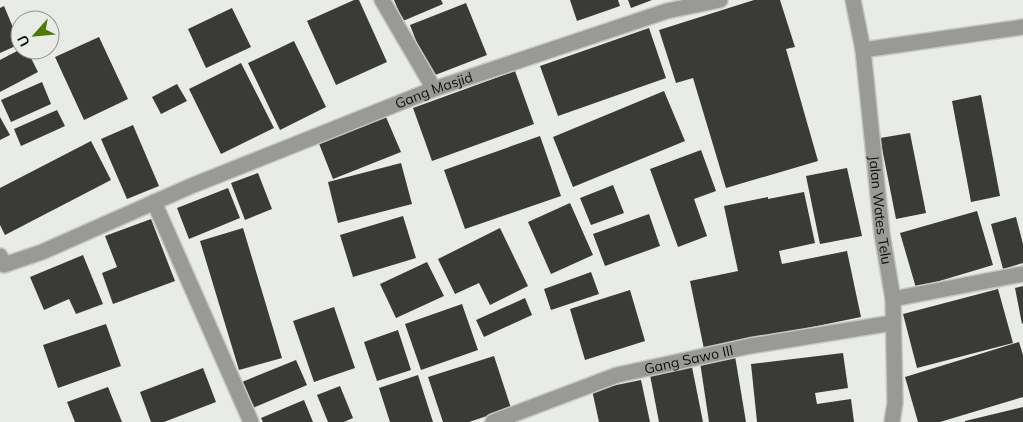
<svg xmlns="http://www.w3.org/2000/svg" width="1023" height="422" viewBox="0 0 1023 422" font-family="Mulish,sans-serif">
<rect width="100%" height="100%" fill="#e9ebe7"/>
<path fill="#3a3b38" d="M354,0H359L387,62L336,85L307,21Z
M394,0H441L443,4L403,21Z
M570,0H618L620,6L577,21Z
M628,0H652L631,8Z
M754,0H780L795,47L786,49L818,161L726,188L693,78L676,83L659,30Z
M466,3L487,55L430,77L410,25Z
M4,6L20,44L0,53V8Z
M232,8L251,47L206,68L188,29Z
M649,28L666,78L558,116L540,66Z
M99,37L128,99L84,120L55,57Z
M294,41L326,107L280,130L248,63Z
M19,50H27L38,72L0,92V60Z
M241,63L274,128L221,154L189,89Z
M515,71L534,124L432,161L413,108Z
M42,82L51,104L11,122L1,100Z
M177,84L187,101L161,114L152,97Z
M664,91L685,141L573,187L553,137Z
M981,95L1000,196L971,202L952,101Z
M57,110L65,126L21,146L14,129Z
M383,110L401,152L333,179L316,136Z
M0,117L10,135L0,140Z
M133,125L159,186L127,199L101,139Z
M910,133L926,213L896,219L880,138Z
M540,136L561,196L465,229L444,170Z
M91,141L111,180L5,235L0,225V188Z
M701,150L716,191L694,199L707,236L678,247L650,169Z
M401,163L412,204L338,223L328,182Z
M847,168L862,236L820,244L806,176Z
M258,173L272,209L245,220L231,183Z
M613,185L624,213L591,225L580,198Z
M228,188L240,218L189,239L177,208Z
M804,192L815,243L779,251L782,264L847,251L861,317L704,349L690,281L738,271L724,206L768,197V199Z
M570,203L593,255L551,274L528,222Z
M977,211L993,265L916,288L900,233Z
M649,214L660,246L605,266L593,234Z
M403,216L416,258L353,277L340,235Z
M1016,217L1023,244V263L1003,269L991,224Z
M151,219L175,281L113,304L102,273L117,267L105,236Z
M243,228L282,358L239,370L200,241Z
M500,228L528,286L490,305L479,283L455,294L438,259Z
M83,255L103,304L76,314L69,299L44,310L30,277Z
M427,262L444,296L396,318L380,284Z
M591,272L599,294L551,310L544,289Z
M1023,286V323L1022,324L1015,288Z
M998,289L1013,343L917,368L903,314Z
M630,290L645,341L585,360L570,309Z
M525,298L532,315L484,337L476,320Z
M462,304L478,350L421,370L405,324Z
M334,307L355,368L314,382L293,321Z
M106,324L121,366L58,388L43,345Z
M398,330L411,370L377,381L364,342Z
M1019,342L1023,355V397L940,422H918L905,377Z
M843,353L848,388L815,393L817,404L851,399L854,422H757L751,364Z
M494,356L511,408L469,422H443L428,377Z
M735,356L746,422H709L700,362Z
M296,360L307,385L253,408L242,382Z
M692,367L703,422H659L650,375Z
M203,368L216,402L164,422H151L140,392Z
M418,375L433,422H390L379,388Z
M641,380L650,422H599L592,390Z
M340,386L353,418L344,422H328L317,395Z
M108,387L122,422H75L67,402Z
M304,400L313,422H263L261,418Z
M1023,407V422H965V421Z"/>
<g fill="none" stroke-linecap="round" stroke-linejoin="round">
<g stroke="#c6c8c4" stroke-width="18">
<g id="minor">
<path d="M382,0L434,89"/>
<path id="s1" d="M853,0L863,50L882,234L893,299L895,403L892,422"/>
<path d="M863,50L1023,27"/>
<path d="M154,202L251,422"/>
<path id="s2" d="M0,256L4,265L42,252L191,186L434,89L667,11L720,0"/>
<path d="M893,299L1023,274"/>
<path id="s3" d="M493,422L617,375L750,346L892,323"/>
</g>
</g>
<use href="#minor" stroke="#999a98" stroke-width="15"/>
</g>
<g text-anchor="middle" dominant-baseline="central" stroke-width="5" stroke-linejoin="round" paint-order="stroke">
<g font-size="14" fill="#0d0e0d" stroke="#e9ebe7">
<text stroke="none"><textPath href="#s2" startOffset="474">Gang Masjid</textPath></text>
<text stroke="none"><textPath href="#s1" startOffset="212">Jalan Wates Telu</textPath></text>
<text stroke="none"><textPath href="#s3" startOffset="206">Gang Sawo III</textPath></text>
</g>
</g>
<g transform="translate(35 35) rotate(243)"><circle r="24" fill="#e9ebe7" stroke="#919390"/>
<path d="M0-4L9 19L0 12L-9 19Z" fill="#4f7b00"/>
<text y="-8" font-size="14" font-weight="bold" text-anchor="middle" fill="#0d0e0d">U</text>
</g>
</svg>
